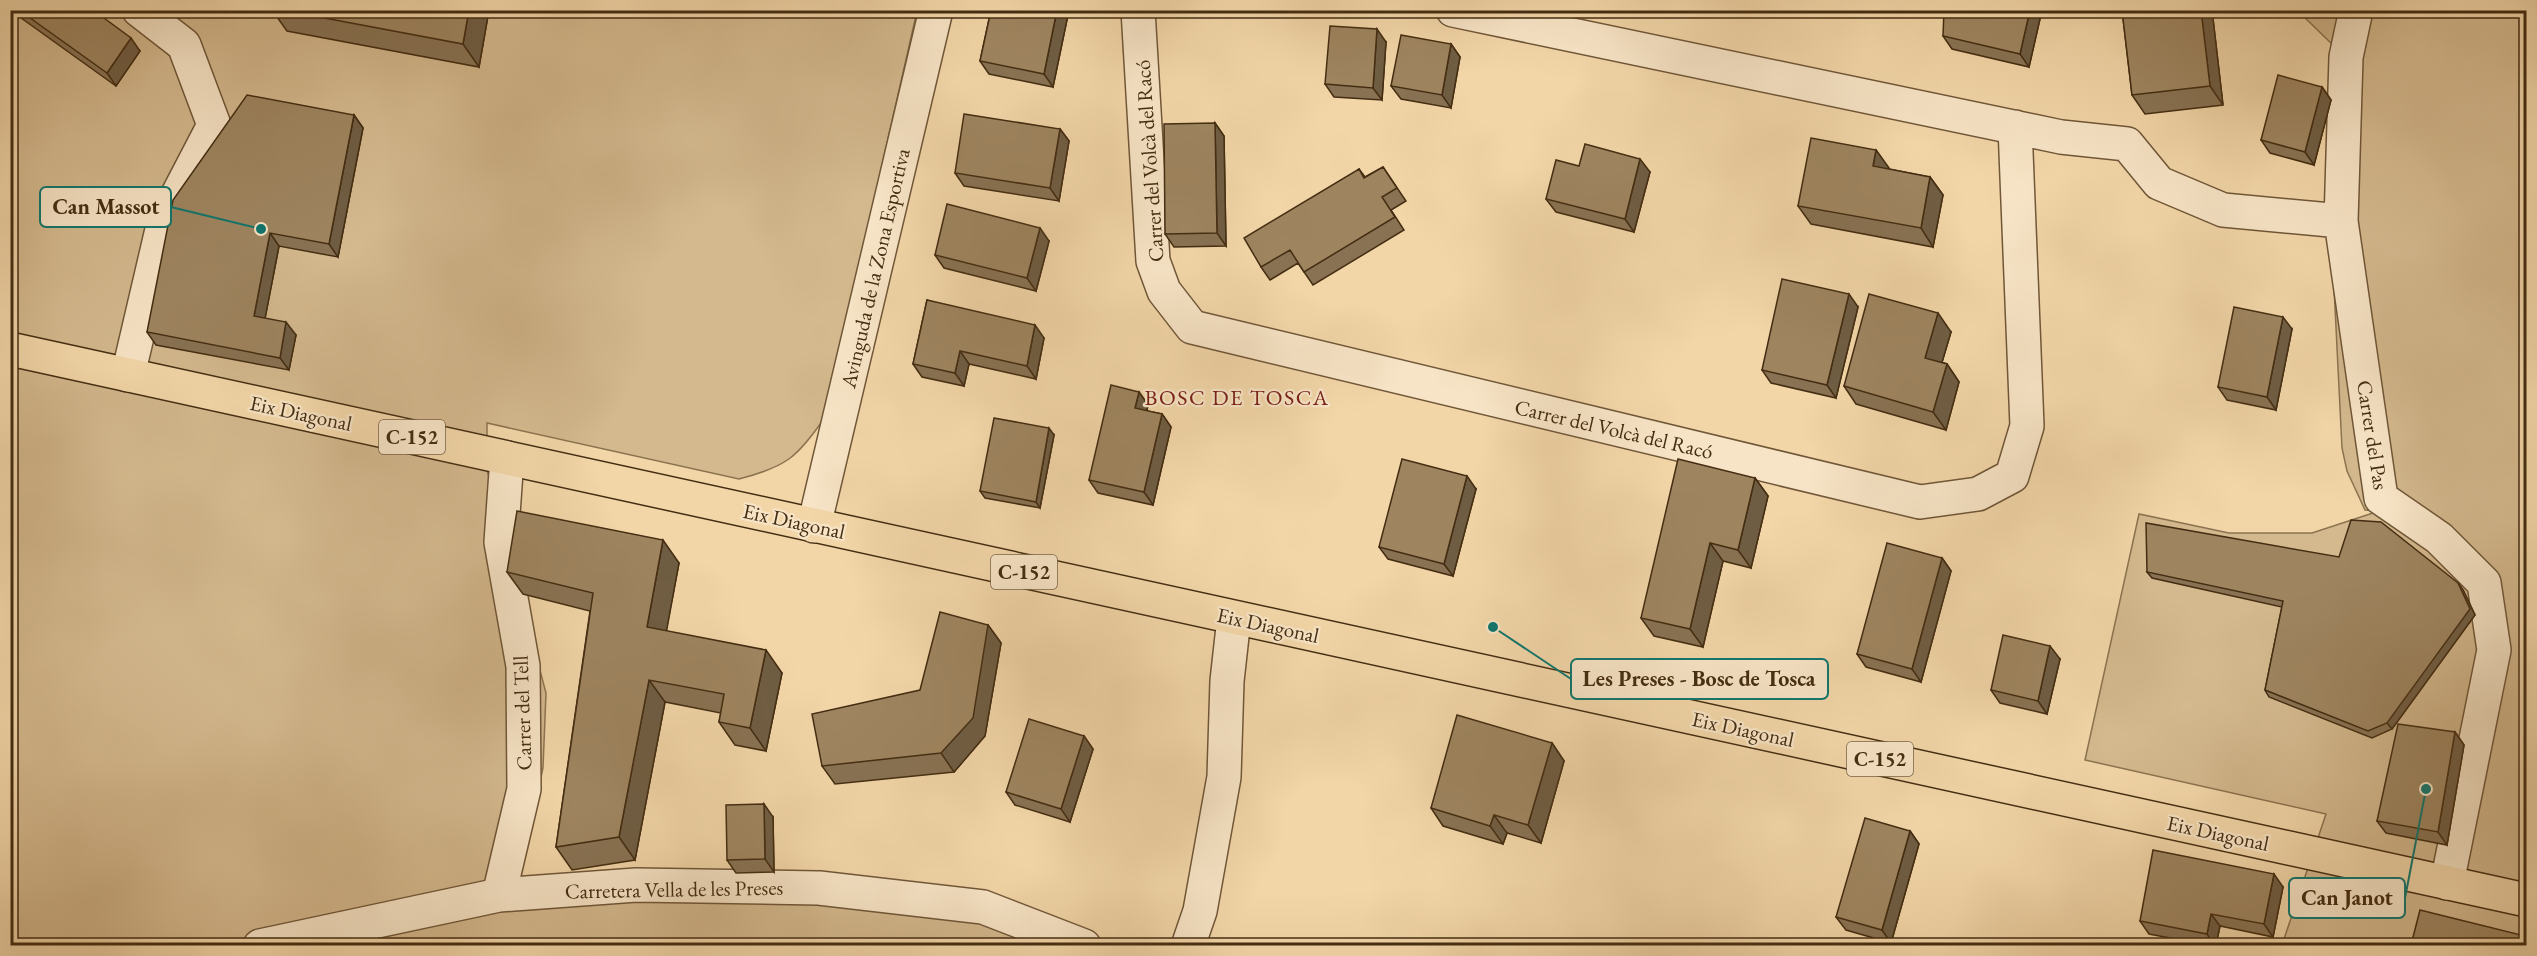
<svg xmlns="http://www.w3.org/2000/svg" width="2537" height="956" viewBox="0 0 2537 956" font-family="'EB Garamond',serif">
<rect width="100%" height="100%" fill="#f2d6a8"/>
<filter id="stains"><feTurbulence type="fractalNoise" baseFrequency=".00333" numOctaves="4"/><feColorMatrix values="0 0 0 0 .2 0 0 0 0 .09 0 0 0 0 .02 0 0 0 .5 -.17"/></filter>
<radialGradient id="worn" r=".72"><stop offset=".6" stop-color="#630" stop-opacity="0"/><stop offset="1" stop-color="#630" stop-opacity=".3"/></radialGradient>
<path fill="#d4b98e" stroke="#8c7350" stroke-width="1.5" d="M10,11H917L825,417C798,457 786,467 739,479L487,423V470L546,693L543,768L524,855L501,889L1023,909L1112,945H11Z
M2298,11H2526V945H2282L2326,814L2085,760L2139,514L2229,533H2312L2379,511L2365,510L2347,471L2342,448L2331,227L2335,47Z"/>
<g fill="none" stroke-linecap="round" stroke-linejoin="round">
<g stroke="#705738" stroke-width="36">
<path id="minor" d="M1138,10L1153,261L1164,291L1192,327L1920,502L1978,494L2012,476L2027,426L2015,127
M1453,10L2061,137L2127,144L2159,183L2223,210L2341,221
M2356,10L2346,57L2341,221L2381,498L2439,538L2484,583L2494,650L2447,883
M128,375L164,221L214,125L184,45L139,10
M814,526L936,10
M499,895L524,789L523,666L501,542L507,458
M260,946L499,895L636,885L819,888L983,907L1084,946
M1188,946L1200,911L1224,777L1227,681L1234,618"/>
</g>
<g stroke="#442d12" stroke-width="36">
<path id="major" d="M10,349L2526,900"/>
</g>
<use href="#minor" stroke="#f7e4c6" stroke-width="33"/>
<use href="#major" stroke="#f2d6a8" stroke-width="33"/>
</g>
<path fill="#887253" stroke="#442d12" stroke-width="1.5" d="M10,10H93L140,51L116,86Z
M272,10H489L479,67L287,31Z
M991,10H1069L1053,87L989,74L980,61Z
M2042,10L2029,67L1952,49L1943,36Z
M2122,10H2212L2223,105L2145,114L2132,95Z
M1386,42L1382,100L1334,97L1325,84Z
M1451,44L1460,57L1451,108L1401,99L1391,86Z
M2322,87L2331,100L2314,165L2270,153L2261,140Z
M354,115L363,128L338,257L279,246L265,318L296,335L289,370L156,345L147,332Z
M1215,123L1224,136L1226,246L1174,247L1165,234Z
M1060,129L1069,141L1059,201L964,186L955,173Z
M1876,150L1889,169L1930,177L1943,195L1933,247L1811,224L1798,206Z
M1579,166L1650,172L1634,232L1556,212L1546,199Z
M1383,167L1406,201L1391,210L1404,230L1313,285L1298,263L1270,280L1261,267L1359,169L1365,177Z
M1049,241L1036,291L944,268L935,255Z
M927,300L1044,338L1036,379L969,364L964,386L922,377L913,364Z
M1858,307L1836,398L1771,383L1762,370Z
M2292,329L2276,410L2227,400L2218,387Z
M1951,332L1942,362L1947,364L1959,382L1946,430L1856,404L1844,386Z
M1139,392L1148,405L1147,411L1162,414L1171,427L1153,505L1098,493L1089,480Z
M1054,435L1040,508L985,498L980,491Z
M1755,478L1768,496L1751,568L1723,561L1703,647L1654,636L1641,618Z
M1476,489L1453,576L1388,559L1379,547Z
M1942,558L1951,571L1921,682L1866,667L1857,654Z
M679,563L666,631L782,673L766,751L735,745L719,722L721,713L665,702L635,860L572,870L556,847L590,611L523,594L507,572Z
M2147,572L2458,583L2463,590L2475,615L2392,729L2372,738L2269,697L2265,690L2282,607L2152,578Z
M988,625L1001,643L985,736L954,772L835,784L822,766L920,690Z
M2060,659L2047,714L2000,703L1991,690Z
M2455,732L2464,745L2447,845L2386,833L2377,821Z
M1084,736L1093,749L1070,822L1015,805L1006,792Z
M1552,743L1564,761L1541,843L1507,833L1503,844L1443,826L1431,808Z
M773,817L774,872L736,873L727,860Z
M1910,831L1919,844L1891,943L1846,930L1836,917Z
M2283,887L2273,937L2220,926L2216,945H2207L2149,934L2140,921Z"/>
<path fill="#6f5d43" stroke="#442d12" stroke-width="1.5" d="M469,10H489L479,67L463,44Z
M1057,10H1069L1053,87L1044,74Z
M2030,10H2042L2029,67L2020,54Z
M2201,10H2212L2223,105L2210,86Z
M1377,29L1386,42L1382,100L1373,88Z
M131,38L140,51L116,86L107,73Z
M1451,44L1460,57L1451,108L1442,95Z
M2322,87L2331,100L2314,165L2305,152Z
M354,115L363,128L338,257L329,244Z
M1215,123L1224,136L1226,246L1217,233Z
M1060,129L1069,141L1059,201L1050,188Z
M1876,150L1889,168L1886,185L1873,166Z
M1640,159L1650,172L1634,232L1625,219Z
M1930,177L1943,195L1933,247L1921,228Z
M1040,228L1049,241L1036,291L1027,278Z
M270,233L279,246L263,329L254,316Z
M1849,294L1858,307L1836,398L1827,385Z
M1938,313L1951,332L1938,376L1925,358Z
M2283,317L2292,329L2276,410L2267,397Z
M286,322L296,335L289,370L280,358Z
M1035,325L1044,338L1036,379L1027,366Z
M960,351L969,364L964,386L955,373Z
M1947,364L1959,382L1946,430L1933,412Z
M1139,392L1148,405L1144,421L1135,408Z
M1162,414L1171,427L1153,505L1144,492Z
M1049,428L1054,435L1040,508L1036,502Z
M1467,476L1476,489L1453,576L1444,564Z
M1755,478L1768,496L1751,568L1738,550Z
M663,540L679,563L663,650L647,627Z
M1710,543L1723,561L1703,647L1690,629Z
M1942,558L1951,571L1921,682L1912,669Z
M2458,583L2463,590L2475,615L2392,729L2387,723Z
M988,625L1001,643L985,736L954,772L941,753Z
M2050,646L2060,659L2047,714L2038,701Z
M766,650L782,673L766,751L750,728Z
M649,680L665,702L635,860L619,837Z
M2455,732L2464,745L2447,845L2438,832Z
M1084,736L1093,749L1070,822L1061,809Z
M1552,743L1564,761L1541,843L1528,825Z
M764,804L773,817L774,872L765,859Z
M1494,815L1507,833L1503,844L1490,826Z
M1910,831L1919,844L1891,943L1882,930Z
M2274,874L2283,887L2273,937L2264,924Z
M2211,914L2220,926L2216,945H2214L2207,934Z
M2525,936L2526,938V945H2523Z"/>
<path fill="#9e8560" stroke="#442d12" stroke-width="1.5" d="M19,10H93L131,38L107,73Z
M282,10H469L463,44Z
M991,10H1057L1044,74L980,61Z
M1944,10H2030L2020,54L1943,36Z
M2122,10H2201L2210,86L2132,95Z
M1330,26L1377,29L1373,88L1325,84Z
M1401,35L1451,44L1442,95L1391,86Z
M2278,75L2322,87L2305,152L2261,140Z
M247,95L354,115L329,244L270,233L254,316L286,322L280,358L147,332L173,200Z
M964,114L1060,129L1050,188L955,173Z
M1215,123L1217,233L1165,234L1164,124Z
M1811,138L1876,150L1873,166L1930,177L1921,228L1798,206Z
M1585,144L1640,159L1625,219L1546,199L1556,160L1579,166Z
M1383,167L1397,188L1382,197L1395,217L1304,272L1290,250L1261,267L1244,238L1359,169L1364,178Z
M947,204L1040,228L1027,278L935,255Z
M1782,279L1849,294L1827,385L1762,370Z
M1869,294L1938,313L1925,358L1947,364L1933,412L1844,386Z
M927,300L1035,325L1027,366L960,351L955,373L913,364Z
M2234,307L2283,317L2267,397L2218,387Z
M1111,385L1139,392L1135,408L1162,414L1144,492L1089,480Z
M994,418L1049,428L1036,502L980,491Z
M1402,459L1467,476L1444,564L1379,547Z
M1678,459L1755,478L1738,550L1710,543L1690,629L1641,618Z
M517,511L663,540L647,627L766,650L750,728L719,722L724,694L649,680L619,837L556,847L593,593L507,572Z
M2351,520L2381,522L2458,583L2470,609L2387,723L2368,731L2265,690L2283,601L2147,572L2146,523L2339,557Z
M1887,543L1942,558L1912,669L1857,654Z
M940,612L988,625L973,718L941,753L822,766L812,714L920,690Z
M2003,635L2050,646L2038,701L1991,690Z
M1457,715L1552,743L1528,825L1494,815L1490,826L1431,808Z
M1029,719L1084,736L1061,809L1006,792Z
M2398,724L2455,732L2438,832L2377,821Z
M764,804L765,859L727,860L726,805Z
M1865,818L1910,831L1882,930L1836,917Z
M2153,850L2274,874L2264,924L2211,914L2207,934L2140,921Z
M2420,910L2525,936L2523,945H2411Z"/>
<g text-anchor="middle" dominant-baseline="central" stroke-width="4.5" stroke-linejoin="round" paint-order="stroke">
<g fill="#f7e4c6" stroke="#7a6448" stroke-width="1.5">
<rect x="379" y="420" width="66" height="34" rx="4.5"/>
<rect x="991" y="555" width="66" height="34" rx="4.5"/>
<rect x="1847" y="742" width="66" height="34" rx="4.5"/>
</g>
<g font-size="20" font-weight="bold" fill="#442d12">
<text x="412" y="437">C-152</text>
<text x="1024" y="572">C-152</text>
<text x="1880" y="759">C-152</text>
</g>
<g font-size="21" fill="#442d12" stroke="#f7e4c6">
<text transform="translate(1149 161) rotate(-94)">Carrer del Volcà del Racó</text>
<text transform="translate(875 268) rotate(-77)">Avinguda de la Zona Esportiva</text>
<text transform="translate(301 413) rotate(12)">Eix Diagonal</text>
<text transform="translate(1614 429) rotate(13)">Carrer del Volcà del Racó</text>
<text transform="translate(2373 435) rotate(81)">Carrer del Pas</text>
<text transform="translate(794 521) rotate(12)">Eix Diagonal</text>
<text transform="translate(1268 625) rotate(12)">Eix Diagonal</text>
<text transform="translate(522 713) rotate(-92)">Carrer del Tell</text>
<text transform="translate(1743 729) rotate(12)">Eix Diagonal</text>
<text transform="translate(2218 833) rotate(12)">Eix Diagonal</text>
<text transform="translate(674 889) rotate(-1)">Carretera Vella de les Preses</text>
</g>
<g font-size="22" letter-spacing="1.5" fill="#7a1f14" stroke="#f7e4c6">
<text x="1237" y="397">BOSC DE TOSCA</text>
</g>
</g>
<path fill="none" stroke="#0f766e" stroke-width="2" d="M261 229L171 207M1493 627L1571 679M2426 789L2405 898"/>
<g fill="#0f766e" stroke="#f7e4c6" stroke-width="2">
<circle cx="261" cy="229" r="6"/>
<circle cx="1493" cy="627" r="6"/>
<circle cx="2426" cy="789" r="6"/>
</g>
<g fill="#f7e4c6" stroke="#0f766e" stroke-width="2">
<rect x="40" y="187" width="131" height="40" rx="6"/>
<rect x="1571" y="659" width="257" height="40" rx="6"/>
<rect x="2289" y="878" width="116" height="40" rx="6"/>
</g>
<g font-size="22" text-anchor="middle" font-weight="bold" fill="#442d12">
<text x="106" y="214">Can Massot</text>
<text x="1699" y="686">Les Preses - Bosc de Tosca</text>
<text x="2347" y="905">Can Janot</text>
</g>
<rect width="2537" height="956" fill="none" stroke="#f2d6a8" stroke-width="36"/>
<rect x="12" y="12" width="2513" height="932" fill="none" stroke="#442d12" stroke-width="3"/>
<rect x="18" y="18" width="2501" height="920" fill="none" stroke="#442d12" stroke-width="1.5"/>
<rect width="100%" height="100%" filter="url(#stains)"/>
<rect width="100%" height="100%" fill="url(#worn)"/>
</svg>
